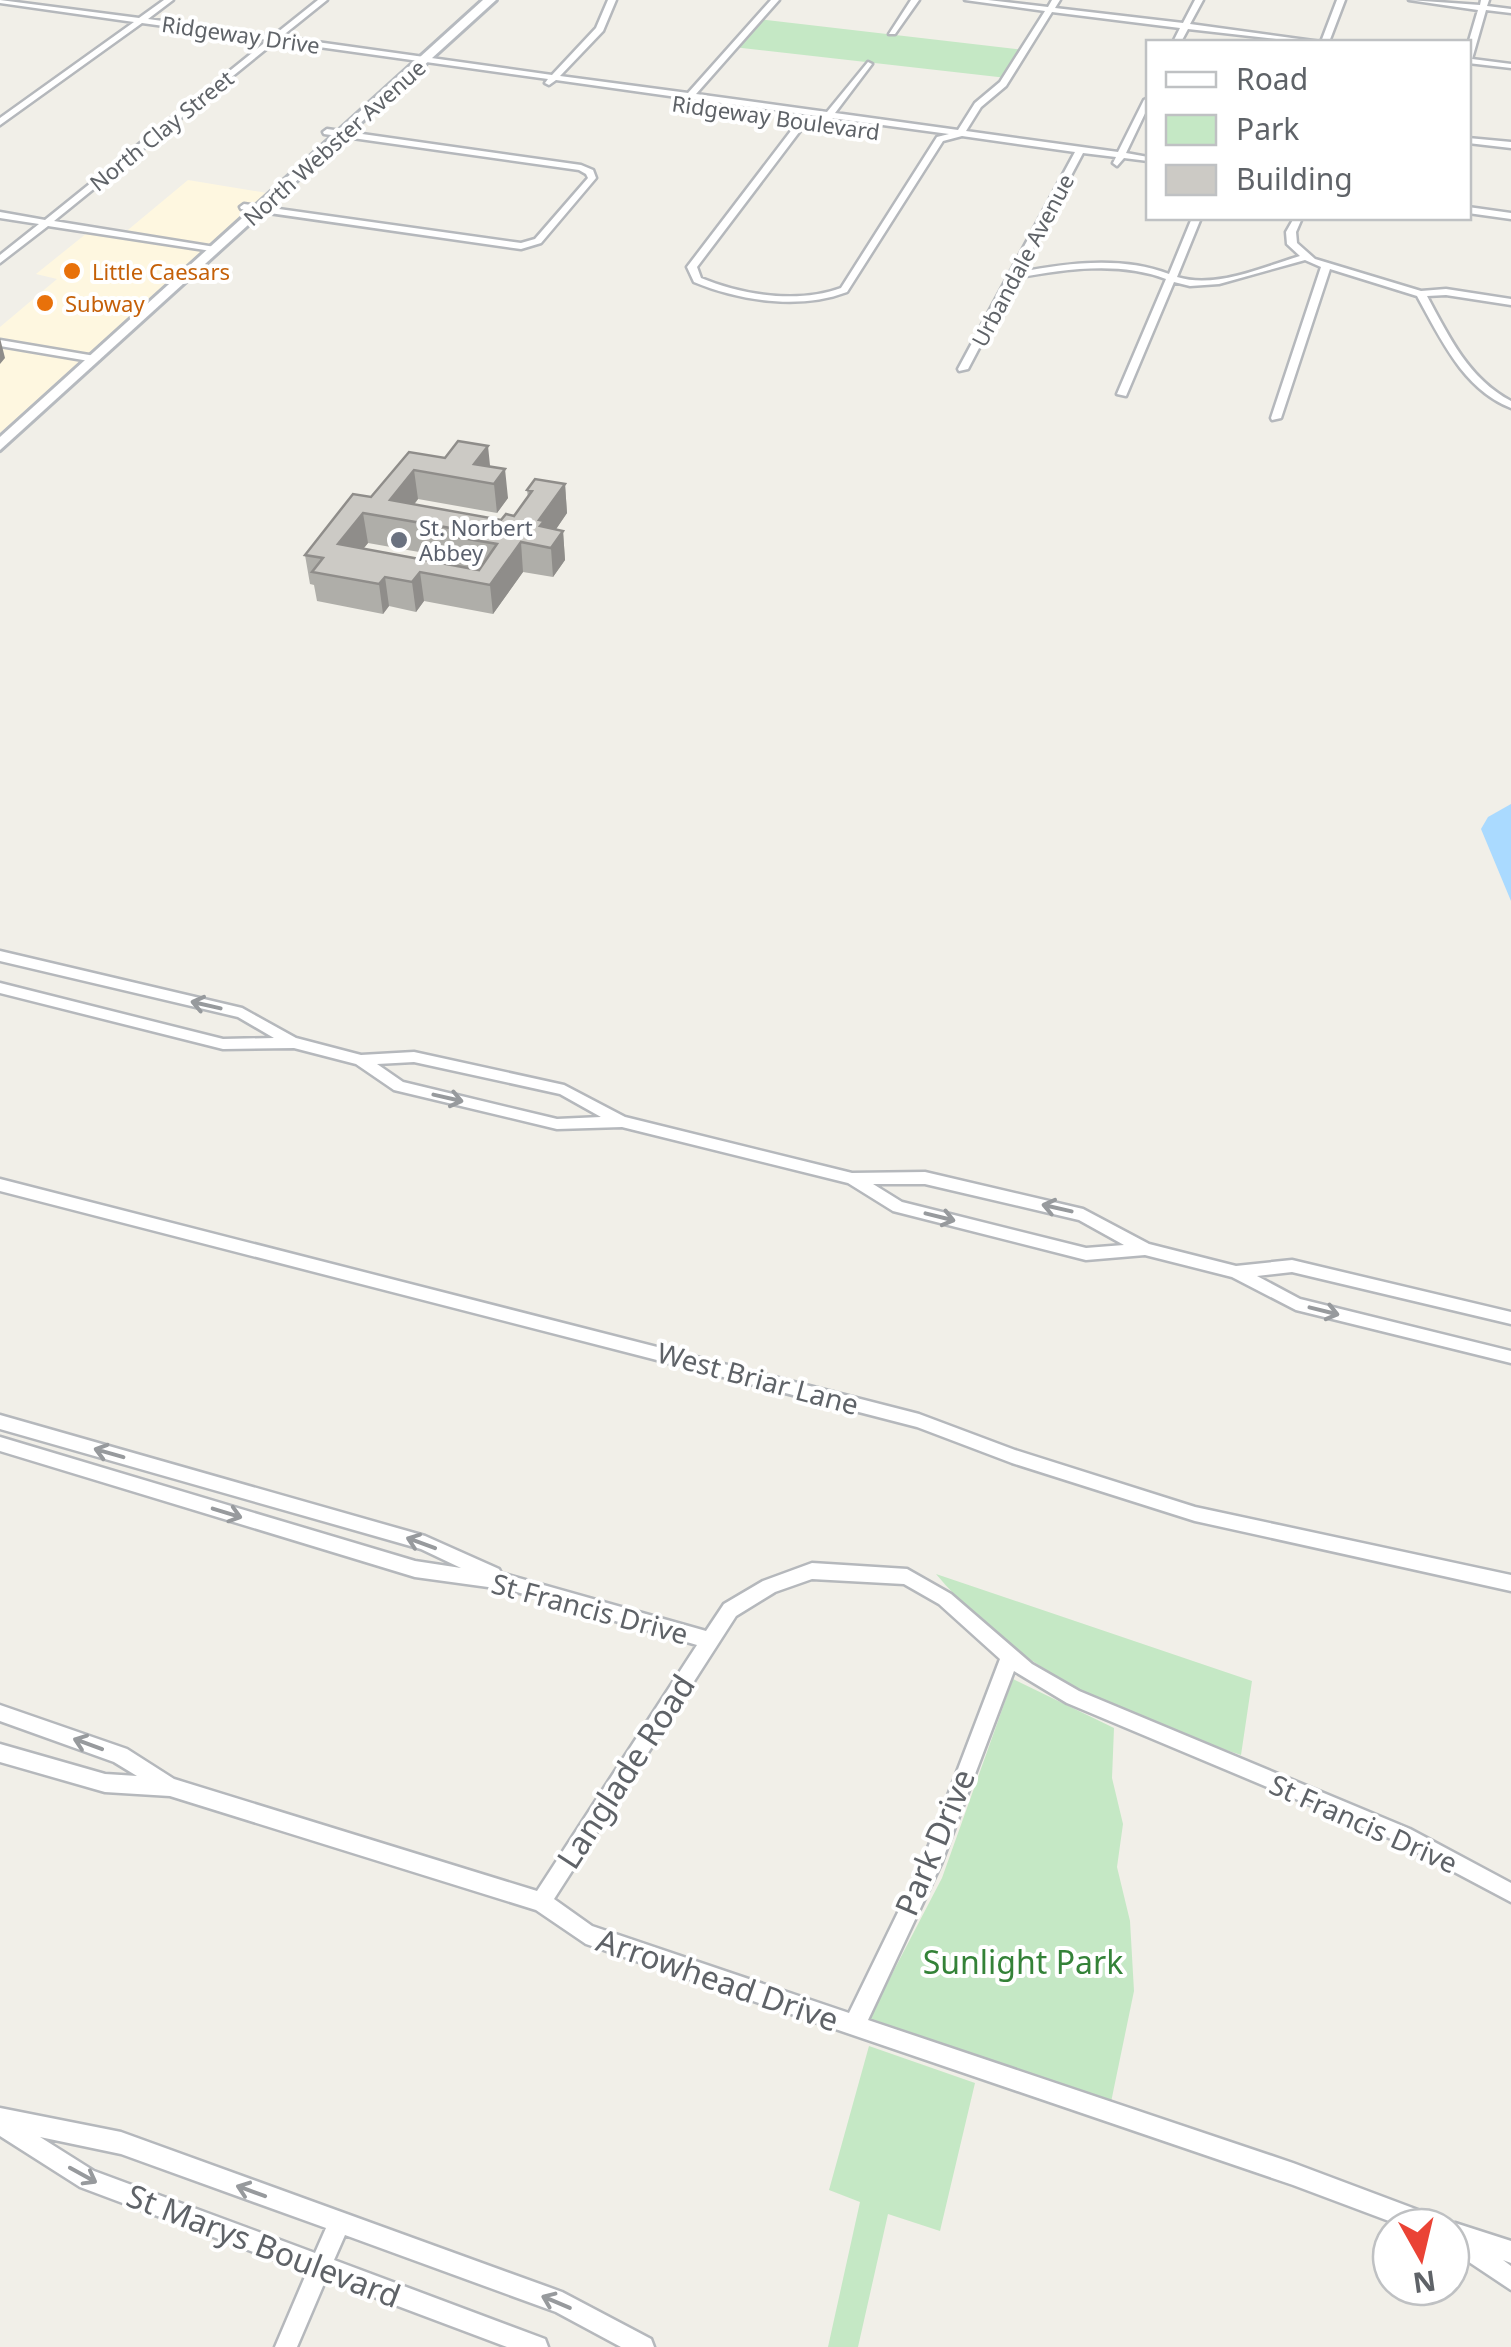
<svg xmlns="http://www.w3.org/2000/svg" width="1511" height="2347" viewBox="0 0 1511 2347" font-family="'Noto Sans',sans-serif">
<rect width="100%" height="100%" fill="#f1efe8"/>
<path fill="#fef7e0" d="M188,180L267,193L0,433V327L57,279L36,274L92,229L123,234Z"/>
<path fill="#c5e8c5" d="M758,19L1025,50L1007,78L733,47Z
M936,1574L1252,1681L1241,1755C1120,1716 1020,1673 936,1574Z
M1013,1679L1114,1728L1112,1778L1123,1824L1117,1867L1130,1921L1134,1991L1110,2107L867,2022L942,1878Z
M869,2046L975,2083L940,2231L888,2214L858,2347H828L860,2202L829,2190Z"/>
<path fill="#aadaff" d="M1511,804V901L1481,829L1488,817Z"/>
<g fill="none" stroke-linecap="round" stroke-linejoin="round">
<g stroke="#b5b8bc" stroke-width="5">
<path id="street" d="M0,0L139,18L164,0H173L148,19L273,36L318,0H327L281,37L552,75L596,28L608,0H616L603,31L560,76L688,93L771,0H779L696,94L827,112L868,62L872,64L835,113L958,130L975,103L1000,82L1045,11L965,0H988L1048,7L1052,0H1060L1055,8L1183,23L1195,0H1203L1190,24L1321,42H1302L1188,29L1181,42H1173L1180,28L1052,12L1006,86L981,107L966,131L1118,152L1144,100L1148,98V107L1126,153L1148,157V161L1124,158L1117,166L1113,163L1116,157L1083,153L1020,272C1067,263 1122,256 1169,274L1192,218H1201L1177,277C1216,289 1263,267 1300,256L1287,244L1286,232L1294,218H1302L1296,232L1297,243L1315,259L1421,291L1446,289L1511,299V305L1446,295L1427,296C1449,337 1469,379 1511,401V408C1463,389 1441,339 1417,296L1330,269L1281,418L1272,420L1271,418L1321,267L1305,260L1219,284L1190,286L1174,282L1126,396L1117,394L1166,279C1120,261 1064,269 1016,278L968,369L959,371L958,369L1075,152L962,136L943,141L847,292C800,310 740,301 694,282L687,267L800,119L817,116L692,99L685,104L681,102L684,98L556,80L549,85L545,83L548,79L276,41L54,221L215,247L218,248V252L48,226L0,263V255L39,224L0,218V212L45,220L268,40L142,23L0,125V118L134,22L0,3ZM831,118L949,134L937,137L841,288C798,304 742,295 701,278L697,267L806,123Z
M911,0H919L895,34H889Z
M1337,0H1345L1329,42H1321Z
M1409,0L1480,5L1481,0H1489L1487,6L1511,9V13L1486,10L1472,59L1511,64V68L1468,63V44L1478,10Z
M327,129L581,165L593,170L596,178L541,243L521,249L241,209L240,207L244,204L521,243L535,239L588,178L586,174L579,170L324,134L323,132Z
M1468,138L1511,142V148L1468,143Z
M1468,207L1511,213V219L1468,213Z
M0,340L95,356L100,359L95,362L0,346Z
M0,951L242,1008L296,1038L361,1055L414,1052L564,1085L625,1117L852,1173L925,1172L1083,1209L1149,1244L1236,1266L1292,1260L1511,1312V1324L1292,1272L1257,1276L1300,1299L1511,1351V1363L1296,1310L1232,1277L1145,1255L1086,1260L893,1211L848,1183L622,1127L557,1129L394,1090L356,1064L294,1048L223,1049L0,993V983L223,1039L274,1038L238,1017L0,961ZM414,1062L560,1094L601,1117L557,1119L403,1082L377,1064ZM873,1184H925L1079,1220L1124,1245L1086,1248L902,1202Z
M0,1179L919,1414L1015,1450L1195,1507L1511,1575V1591L1195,1521L1012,1463L917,1427L0,1191Z
M0,1415L425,1536L499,1569L501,1573L706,1631L724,1604L763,1581L812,1563L907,1569L951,1594L1032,1664L1079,1691L1410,1829L1511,1883V1902L1396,1841L1067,1703L1014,1671L941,1864L868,2020L1293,2163L1442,2219L1445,2227H1405L1293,2185L586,1944L536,1910L170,1796L105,1792L0,1762V1744L105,1774L137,1776L114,1762L0,1721V1705L127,1749L174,1779L537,1891L697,1645L510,1590L415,1577L0,1451V1437L415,1561L461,1568L421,1549L0,1429ZM812,1579L904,1584L939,1604L1000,1659L923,1861L849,2013L592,1926L554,1899L736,1616L775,1592Z
M0,2108L121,2132L562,2292L651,2339L654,2347H621L556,2312L345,2235L334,2260L537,2336L545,2339L548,2347H507L326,2279L297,2347H275L307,2272L80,2187L0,2136ZM40,2137L121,2154L326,2228L315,2253L94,2171Z
M1455,2223L1511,2241V2263L1503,2260L1511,2266V2290L1451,2250V2227H1447Z"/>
</g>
<g stroke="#b6babf" stroke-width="6">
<path id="secondary" d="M483,0H496L0,450V437Z"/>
</g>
<use href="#street" fill="#fff" fill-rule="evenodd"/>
<use href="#secondary" fill="#fff" fill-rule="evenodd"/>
</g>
<path fill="#afaea9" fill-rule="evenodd" d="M409,452L490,467L508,498L497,513L418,499L414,505L501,520L514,516L528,498L527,490L565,484L567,513L556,529L563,531L565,560L553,577L523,572L493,614L424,601L416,612L389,606L383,614L317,601L314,585L310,584L305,555L371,497ZM368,543L453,558L454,565L363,549Z"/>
<path fill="#8f8d8a" d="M0,338L5,358L0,364Z
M488,446L491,475L474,464Z
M505,469L508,498L497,513L494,484Z
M414,470L418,499L401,520L390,500Z
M565,484L567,513L546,544V547L539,520Z
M363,513L368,543L343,574L338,544Z
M563,531L565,560L553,577L551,548Z
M521,542L523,572L493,614L490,585Z
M420,572L424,601L416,612L412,582Z
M385,577L389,606L383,614L379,584Z"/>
<path fill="#cccac5" stroke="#8f8d8a" stroke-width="2.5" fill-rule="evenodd" d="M458,441L488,446L474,464L505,469L494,484L414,470L390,500L501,520L506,514L514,516L532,491L527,490L535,479L565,484L539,520L544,521L540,526L563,531L551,548L521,542L490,585L420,572L412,582L385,577L379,584L312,572L323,558L305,555L353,494L371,497L409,452L445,458ZM363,513L456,529L451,536L497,544L479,570L338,544Z"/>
<defs><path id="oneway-shaft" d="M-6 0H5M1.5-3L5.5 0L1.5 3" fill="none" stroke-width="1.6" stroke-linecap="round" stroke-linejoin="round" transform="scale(2.5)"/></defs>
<g stroke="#979a9d">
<use href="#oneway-shaft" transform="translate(206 1005) rotate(-167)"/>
<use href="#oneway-shaft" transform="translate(448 1098) rotate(13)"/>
<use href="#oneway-shaft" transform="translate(1057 1208) rotate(-167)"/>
<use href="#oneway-shaft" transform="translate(940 1217) rotate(14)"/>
<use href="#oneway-shaft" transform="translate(1324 1311) rotate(14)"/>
<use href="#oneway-shaft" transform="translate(109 1453) rotate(-164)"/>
<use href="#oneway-shaft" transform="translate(227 1513) rotate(17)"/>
<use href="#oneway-shaft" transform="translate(421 1543) rotate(-160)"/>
<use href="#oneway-shaft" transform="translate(88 1744) rotate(-160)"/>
<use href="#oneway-shaft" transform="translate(83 2175) rotate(29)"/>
<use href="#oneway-shaft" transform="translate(251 2191) rotate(-160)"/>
<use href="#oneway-shaft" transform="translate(556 2302) rotate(-157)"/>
</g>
<g fill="#e8710a" stroke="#fff" stroke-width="4">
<circle cx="72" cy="271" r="10"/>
<circle cx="45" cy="303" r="10"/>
</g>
<circle fill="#6b7280" stroke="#fff" stroke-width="4" cx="399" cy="540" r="10"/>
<g text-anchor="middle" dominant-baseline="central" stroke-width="8" stroke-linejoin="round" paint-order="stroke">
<g font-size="22" fill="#5f6368" stroke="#fff">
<text transform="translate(241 34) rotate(8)">Ridgeway Drive</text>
<text transform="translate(776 117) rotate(8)">Ridgeway Boulevard</text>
<text transform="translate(161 130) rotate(-39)">North Clay Street</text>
<text transform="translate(334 142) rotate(-42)">North Webster Avenue</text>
<text transform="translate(1022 260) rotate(-62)">Urbandale Avenue</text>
</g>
<g font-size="22" fill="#c56008" stroke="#fff" text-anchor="start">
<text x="92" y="271">Little Caesars</text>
<text x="65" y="303">Subway</text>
</g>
<g font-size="22" fill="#5b616d" stroke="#fff" text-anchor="start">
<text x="419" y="527">St. Norbert<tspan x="419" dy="25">Abbey</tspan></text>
</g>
<g font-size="28" fill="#5f6368" stroke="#fff">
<text transform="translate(758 1378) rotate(15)">West Briar Lane</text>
<text transform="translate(590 1608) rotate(15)">St Francis Drive</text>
<text transform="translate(1364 1823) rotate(24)">St Francis Drive</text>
</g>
<g font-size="32" fill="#5f6368" stroke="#fff">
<text transform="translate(625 1771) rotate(-57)">Langlade Road</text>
<text transform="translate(934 1842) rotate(-67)">Park Drive</text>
<text transform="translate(718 1979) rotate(19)">Arrowhead Drive</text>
<text transform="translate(264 2245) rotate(21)">St Marys Boulevard</text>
</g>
<g font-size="32" fill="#348238" stroke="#fff">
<text x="1023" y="1961">Sunlight Park</text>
</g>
</g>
<rect x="1146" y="40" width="325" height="180" fill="#ffffff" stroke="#bfc1c3" stroke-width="2.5"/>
<rect x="1166" y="72" width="50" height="15" fill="#ffffff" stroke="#bfc1c3" stroke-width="2.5"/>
<text x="1236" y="90" font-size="30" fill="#5f6368">Road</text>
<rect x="1166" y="115" width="50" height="30" fill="#c5e8c5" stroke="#bfc1c3" stroke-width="2.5"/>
<text x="1236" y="140" font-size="30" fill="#5f6368">Park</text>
<rect x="1166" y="165" width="50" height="30" fill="#cccac5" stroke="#bfc1c3" stroke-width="2.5"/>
<text x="1236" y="190" font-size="30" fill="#5f6368">Building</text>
<g transform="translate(1421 2257) rotate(172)"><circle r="48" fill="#ffffff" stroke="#bfc1c3" stroke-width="2.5"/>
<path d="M0-8L18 38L0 25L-18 38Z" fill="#ea4335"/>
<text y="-15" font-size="28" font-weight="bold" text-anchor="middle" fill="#5f6368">N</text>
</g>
</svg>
